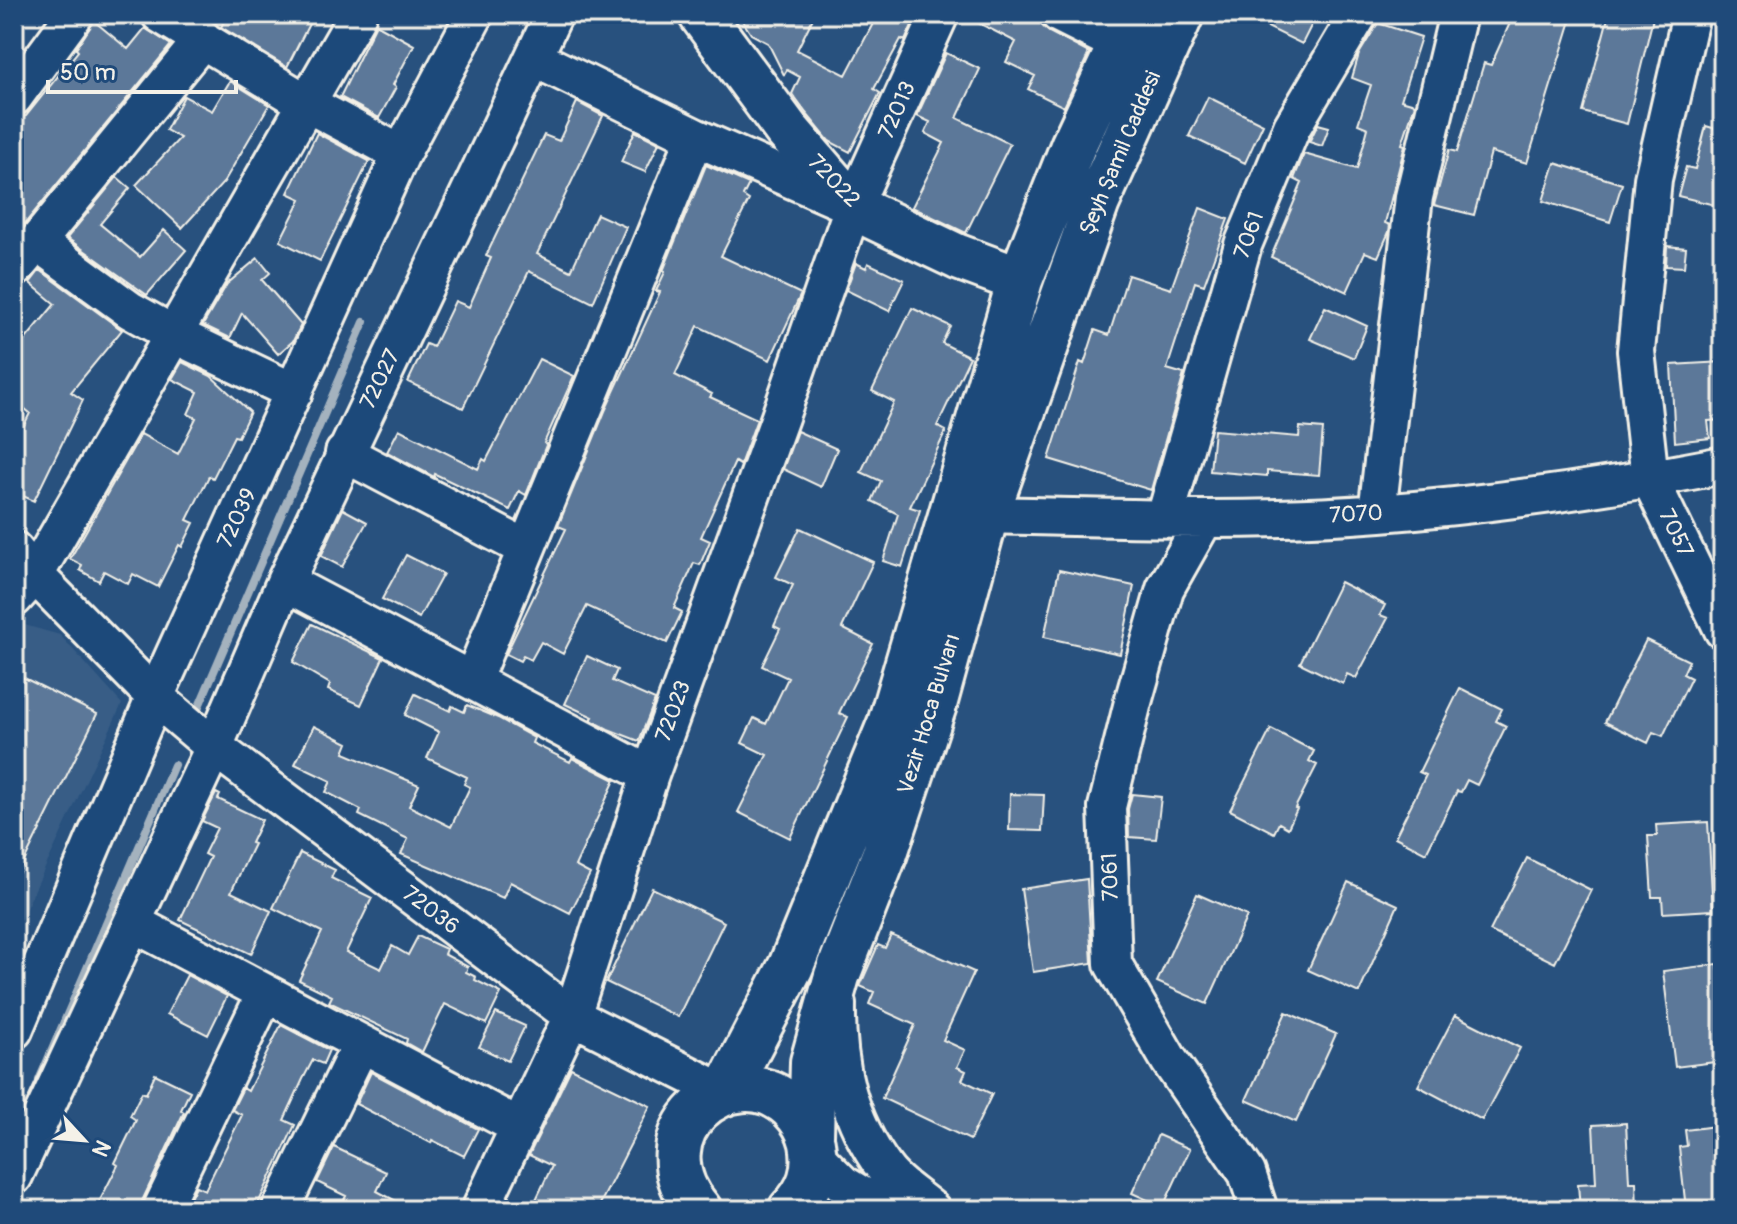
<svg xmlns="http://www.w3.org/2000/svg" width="1737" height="1224" viewBox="0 0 1737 1224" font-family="Pangolin,sans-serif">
<rect width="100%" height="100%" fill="#28517e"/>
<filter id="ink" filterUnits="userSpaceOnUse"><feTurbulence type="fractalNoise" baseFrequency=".0125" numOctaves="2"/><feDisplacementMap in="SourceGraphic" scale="16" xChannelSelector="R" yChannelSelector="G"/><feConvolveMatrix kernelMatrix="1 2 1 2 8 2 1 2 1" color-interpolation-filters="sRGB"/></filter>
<g filter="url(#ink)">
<path fill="#375d86" d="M21,624L60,635L122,704L14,934V631Z"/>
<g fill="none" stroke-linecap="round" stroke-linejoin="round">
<path stroke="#a4b2be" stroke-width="8" d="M194,718L364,322
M39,1080L174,765"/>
</g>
<path fill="#5b7899" stroke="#f4f1e8" stroke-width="2" d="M228,14H295L310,22L287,67L221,27Z
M738,14H815L797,50L846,75L878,14H917L905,41L901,39L874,89L880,93L850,152L829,141L806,113L792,94L800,77L787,70L784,75L768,43L751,34Z
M961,14H1038L1041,25L1049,32L1089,53L1064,107L1028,89L1035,76L1006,62L1016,42Z
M1241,14H1317L1302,44Z
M1514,14H1573L1527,163L1491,152L1474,215L1434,205L1449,150L1457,152L1484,63L1491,65Z
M1609,14H1654L1627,124L1583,112Z
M94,21L128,49L145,28L171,45L14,237V118L26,116L78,51L76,49Z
M1378,23L1421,37L1401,100L1415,104L1402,144L1405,145L1385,223L1390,225L1389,232L1378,257L1365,252L1347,292L1271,257L1302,183L1294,179L1304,154L1357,169L1368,128L1358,124L1371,85L1352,78L1359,54Z
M376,24L414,45L393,85L396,87L379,118L340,97Z
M946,53L980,69L957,118L1010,144L966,233L912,207L944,143L925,133L930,122L917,116Z
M230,81L269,105L224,182L182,228L136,185L180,138L166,130L184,96L212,111Z
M1208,97L1263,124L1245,163L1189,136Z
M577,102L603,116L537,254L571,271L597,214L626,227L593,303L529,271L463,408L408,382L426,344L433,347L455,301L469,307L491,258L486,256L544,135L559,141Z
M1318,124L1329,127L1322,146L1309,142Z
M1706,126L1723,131V207L1678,196L1686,167L1695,169Z
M635,131L659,143L645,172L621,162Z
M317,133L369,161L320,261L280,241L301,199L288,193Z
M1555,163L1622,184L1610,222L1543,201Z
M706,165L749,184L743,196L749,200L721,256L801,294L770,360L698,326L675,375L712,394L710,397L757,419L740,465L735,462L701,537L710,541L700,565L694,563L674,608L682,612L667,643L587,606L563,654L541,642L531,660L523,656L520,661L506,654L566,529L558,526L605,411L660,292L656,291L665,272L663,271Z
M117,177L130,188L100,224L140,257L164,230L186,250L147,295L67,238Z
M1200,208L1228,219L1204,285L1195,282L1167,369L1184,374L1151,490L1049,459L1080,362L1084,364L1095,330L1109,335L1128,275L1171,289Z
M1667,246L1686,248L1684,267L1666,266Z
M258,258L270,273L262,280L301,325L293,341L278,354L242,313L230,338L203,325L227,284Z
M856,263L866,268L868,263L904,280L889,311L846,290Z
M40,270L122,330L71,392L83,400L34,501L14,492V446L30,413L14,400V353L55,304L30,283Z
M1325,307L1367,326L1354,358L1310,339Z
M912,308L950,326L942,343L970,357L937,426L946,431L910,507L920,510L902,567L883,561L898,514L872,501L881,481L861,472L894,402L872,391Z
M539,359L574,376L544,443L546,445L526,495L519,491L510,510L435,474L434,477L387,452L399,429L478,469L483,459L486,461Z
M182,362L211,376L250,412L238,437L234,436L213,478L209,476L187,520L194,523L182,547L179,545L158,587L133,574L128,584L104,571L99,581L80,570L82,565L70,559L141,434L178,454L196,418L188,414L198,392L172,379Z
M1723,362V420L1708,421L1710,438L1675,442L1671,365Z
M1300,427L1323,429L1319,475L1267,471V476L1210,471L1214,430L1299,437Z
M797,431L837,449L821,487L783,469Z
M343,509L367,522L342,567L321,556Z
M800,528L873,562L842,628L873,644L839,713L848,717L790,838L738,812L767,755L742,743L754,718L766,724L788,678L762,666L780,629L774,626L793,585L776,577Z
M406,555L443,574L419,618L382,599Z
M1059,570L1134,586L1120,654L1044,637Z
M1340,582L1385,605L1380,615L1388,618L1356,678L1347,674L1343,684L1300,663Z
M312,624L383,658L361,705L328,690L330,684L293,662Z
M1646,640L1689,661L1683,674L1691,678L1663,736L1653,732L1648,743L1605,722Z
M587,656L617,670L612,681L655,700L639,741L608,729L591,720L593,717L565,704Z
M14,673L97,714L14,882Z
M1460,688L1502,709L1496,721L1506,726L1477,785L1467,780L1461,792L1457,791L1426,853L1395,837L1426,775L1419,772Z
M415,694L450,711L452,706L464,712L467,705L498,718L534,738L532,743L570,762L572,758L615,780L575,866L590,874L570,913L510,882L503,898L401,854L408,839L359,815L361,810L326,792L331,781L295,764L314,726L348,743L344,753L419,785L409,806L451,827L470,787L464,784L467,777L427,758L439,732L405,715Z
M1271,729L1314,751L1309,761L1317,765L1295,808L1297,809L1288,828L1279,823L1274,833L1230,810Z
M216,793L220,795L218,799L262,820L251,843L254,844L231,892L271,911L251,954L180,920L210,857L204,854L217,828L202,821Z
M1010,794L1044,795L1042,831L1009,830Z
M1132,794L1161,797L1156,839L1129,837L1128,809Z
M1708,822L1713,910L1663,913L1662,897H1652L1648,836H1657L1656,825Z
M300,853L335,870L331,878L372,898L346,952L381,969L392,946L408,955L418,936L446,949L444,954L468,967L466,972L476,977L475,980L501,993L486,1024L445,1004L422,1052L406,1043L407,1039L329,1002L332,996L299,980L322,932L273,908Z
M1527,858L1591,890L1555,963L1490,931Z
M1087,879L1092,963L1033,972L1021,889Z
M1348,882L1398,905L1359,993L1308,970Z
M652,888L724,922L678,1017L606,982Z
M1197,894L1247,916L1207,1004L1157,982Z
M891,935L974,972L943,1040L965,1050L957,1067L966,1071L962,1080L992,1094L970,1140L882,1098L915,1025L869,1004L874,992L860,986L878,945L885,948Z
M1718,964L1723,1003V1061L1675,1067L1663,971Z
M187,975L227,996L208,1035L167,1014Z
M1286,1012L1336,1034L1296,1122L1246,1100Z
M496,1013L525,1026L508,1061L479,1047Z
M1455,1015L1520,1048L1482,1120L1418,1086Z
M281,1025L329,1050L323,1064L313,1060L303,1079L284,1120L295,1125L257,1206L245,1200L241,1207L247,1210H184L196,1186L205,1190L242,1115L232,1110L243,1088L248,1091Z
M571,1068L650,1106L597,1210H531L552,1166L529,1155Z
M371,1072L478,1129L464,1156L432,1140L431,1143L356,1104Z
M155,1074L190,1091L181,1110L184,1112L142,1201L140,1210H95L118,1165L115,1163L136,1120L130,1116L142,1092L146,1094Z
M1626,1123L1629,1182H1636L1637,1210H1580L1578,1184L1596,1183L1593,1125Z
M1723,1125V1210L1686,1209L1679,1147L1687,1146L1685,1130Z
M1158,1135L1190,1149L1163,1207L1132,1193Z
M334,1147L386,1172L377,1191L413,1210H339L346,1196L317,1182Z"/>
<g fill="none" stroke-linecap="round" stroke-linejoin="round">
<g stroke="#f4f1e8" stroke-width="42">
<path id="minor" d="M160,14L308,104L401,154
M1059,14L1119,44
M1691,14L1653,179L1636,351L1650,479L1723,630
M534,58L695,137L852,206
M14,97L75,14
M37,242L203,39
M14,269L37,242L130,310L173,334L294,392
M344,453L525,548
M1377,513L1414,197L1458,14
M986,515C1117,518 1249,523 1380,513C1495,504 1610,487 1723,465
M1165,518L1243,245L1292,127L1359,14
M1204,520L1165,589L1133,702L1107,807L1113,964L1169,1060L1247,1173L1259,1210
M14,550L35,575L155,697L214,747L572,1016L725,1093
M285,582L650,775
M14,598L35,575L358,14
M473,679L695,137
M133,923L520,1127
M837,1004C836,1065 848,1119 885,1169C896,1185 917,1197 932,1210
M14,1030L155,697L401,154L475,14
M815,1156L843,1184L886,1210
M14,1176L214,747L285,582L554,14
M161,1210L265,994
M280,1210L361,1044
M480,1210L572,1016L650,775L780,417L853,207L940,14"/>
</g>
<g stroke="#f4f1e8" stroke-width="50">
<path id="major" d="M701,14L786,129L853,207L958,257L1020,280
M725,1093L791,966L890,724L1020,280L1073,146L1135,14
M811,1135L813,1062L837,976L885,853L934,705L986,515L1097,202L1181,14
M699,1210C634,1134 732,1052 791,1107C801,1117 809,1129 812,1143C817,1170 810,1191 791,1210"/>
</g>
<use href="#minor" stroke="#1f4a7a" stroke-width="36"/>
<use href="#major" stroke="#1f4a7a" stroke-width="44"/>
</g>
</g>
<g text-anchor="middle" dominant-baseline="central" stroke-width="6" stroke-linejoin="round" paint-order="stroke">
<g font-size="22" fill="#f4f1e8" stroke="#1f4a7a">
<text transform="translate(897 110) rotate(-66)">72013</text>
<text transform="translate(1120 153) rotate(-67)">Şeyh Şamil Caddesi</text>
<text transform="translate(834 181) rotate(46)">72022</text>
<text transform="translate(1249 235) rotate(-70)">7061</text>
<text transform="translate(380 379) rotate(-64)">72027</text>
<text transform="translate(1356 514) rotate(-3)">7070</text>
<text transform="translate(237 518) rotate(-65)">72039</text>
<text transform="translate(1676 533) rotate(64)">7057</text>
<text transform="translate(673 711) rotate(-70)">72023</text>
<text transform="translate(929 714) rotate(-73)">Vezir Hoca Bulvarı</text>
<text transform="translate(1110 877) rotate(-92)">7061</text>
<text transform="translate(431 910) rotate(37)">72036</text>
</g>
</g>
<rect width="1737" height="1224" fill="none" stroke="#1f4a7a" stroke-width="48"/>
<rect x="24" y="24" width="1689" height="1176" fill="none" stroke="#f4f1e8" stroke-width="3" filter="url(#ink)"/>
<g transform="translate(84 1140) rotate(116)" stroke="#1f4a7a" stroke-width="6" paint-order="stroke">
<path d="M0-6L14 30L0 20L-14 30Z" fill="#f4f1e8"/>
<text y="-12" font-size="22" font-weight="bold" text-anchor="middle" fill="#f4f1e8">N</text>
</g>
<path d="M48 80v12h188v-12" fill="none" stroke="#f4f1e8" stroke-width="4"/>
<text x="60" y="80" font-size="24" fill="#f4f1e8" stroke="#1f4a7a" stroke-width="6" paint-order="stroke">50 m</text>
</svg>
